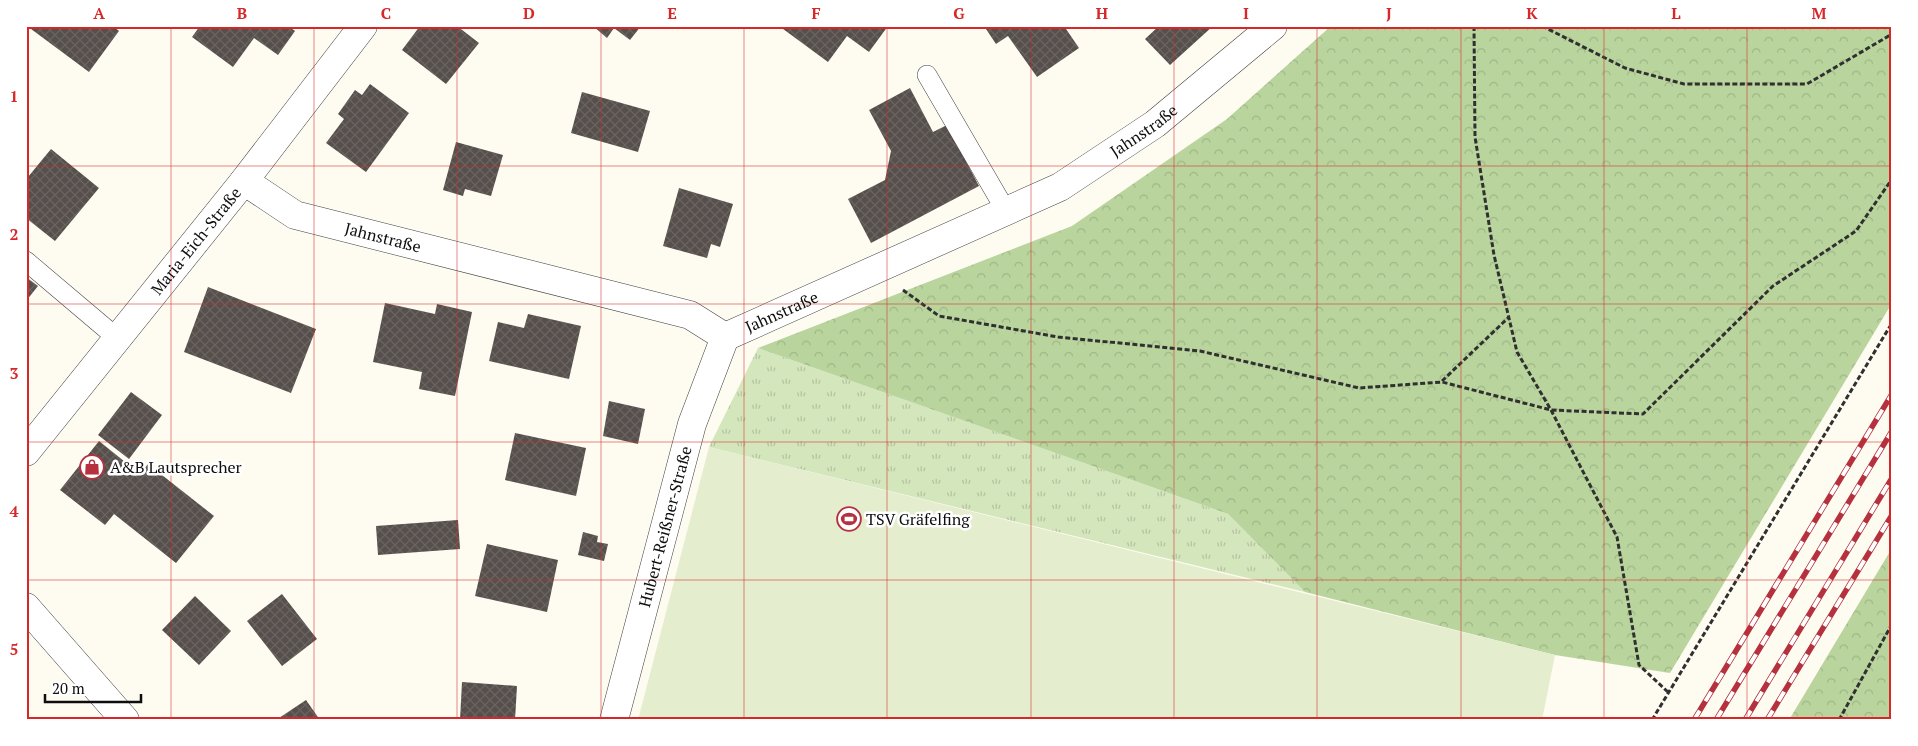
<svg xmlns="http://www.w3.org/2000/svg" width="1918" height="746" viewBox="0 0 1918 746" font-family="'PT Serif',serif">
<defs>
<pattern id="grass-tufts" width="24" height="20" patternUnits="userSpaceOnUse" patternTransform="scale(1.25)"><rect width="24" height="20" fill="#d4e6bc"/><path d="M3 7l-1-3M5 7V3M7 7l1-3M15 17l-1-3M17 17v-4M19 17l1-3" fill="none" stroke="#b5c4a0"/></pattern>
<pattern id="forest-crowns" width="20" height="18" patternUnits="userSpaceOnUse" patternTransform="scale(1.25)"><rect width="20" height="18" fill="#b9d59d"/><path d="M2 6a3 3 0 1 1 6 0M12 15a3 3 0 1 1 6 0" fill="none" stroke="#9eb686"/></pattern>
<pattern id="building-cross-hatch" width="8" height="8" patternUnits="userSpaceOnUse" patternTransform="scale(1.25)"><rect width="8" height="8" fill="#564f4b"/><path d="M0 0l8 8M0 8l8-8" fill="none" stroke="#696461"/></pattern>
</defs>
<rect width="100%" height="100%" fill="#fefbf1"/>
<path fill="url(#grass-tufts)" d="M758,348L1228,514L1305,592L709,447Z"/>
<path fill="url(#forest-crowns)" d="M1331,26H1892V303L1670,673L1555,655L1305,592L1228,514L758,348L1072,226L1227,119Z
M1892,548V720H1789Z"/>
<path fill="#e4eece" d="M709,447L1555,655L1542,720H638Z"/>
<path fill="url(#building-cross-hatch)" d="M27,26H113L119,31L89,72Z
M200,26H288L295,31L278,55L254,38L233,67L192,37Z
M420,26H457L479,43L446,84L402,50Z
M593,26H641L630,40L614,28L607,38Z
M779,26H888L869,52L847,36L828,62Z
M984,26H1064L1079,48L1037,77L1008,36L996,44Z
M1159,26H1213L1170,65L1145,39Z
M370,84L409,113L366,172L326,143L344,119L338,114L355,90L362,95Z
M910,88L933,132L947,125L979,186L871,243L848,199L885,180L891,151L869,110Z
M582,92L650,111L638,152L571,133Z
M456,142L503,155L491,196L465,189L463,196L443,190Z
M51,149L99,188L55,241L26,218V176L28,177Z
M679,188L733,204L720,247L711,244L707,258L663,246Z
M26,277L38,286L26,301Z
M208,287L316,329L291,393L184,352Z
M385,303L435,314L437,304L472,312L455,396L419,389L422,372L373,362Z
M528,314L581,326L569,379L489,361L498,322L524,328Z
M131,392L162,415L129,459L98,435Z
M609,401L645,409L638,444L603,436Z
M515,433L586,448L576,496L505,480Z
M99,441L140,474L148,464L214,516L176,563L114,514L105,525L60,490Z
M458,520L460,549L378,555L376,526Z
M583,532L598,536L597,542L608,544L604,561L578,555Z
M487,544L558,560L547,612L475,596Z
M282,594L317,639L282,666L247,621Z
M195,596L231,631L199,665L162,630Z
M462,682L517,686L515,720H460Z
M306,700L320,720H276Z"/>
<g fill="none" stroke-linecap="round" stroke-linejoin="round">
<g stroke="#414141" stroke-width="20">
<path id="service" d="M927,75L1006,211
M26,261L117,338"/>
</g>
<g stroke="#414141" stroke-width="29">
<g id="minor">
<path id="s1" d="M244,181L295,215L690,315L725,337"/>
<path id="s2" d="M725,337L1060,187L1155,124L1273,26"/>
<path id="s3" d="M26,452L244,181L363,26"/>
<path d="M26,607L125,720"/>
<path id="s4" d="M614,720L692,424L725,337"/>
</g>
</g>
<path stroke="#303030" stroke-width="3" stroke-dasharray="5 2.5" stroke-linecap="butt" d="M1474,26L1475,137L1494,255L1517,352L1551,410L1617,537L1639,665L1669,693
M1542,26L1625,68L1684,84H1807L1892,34
M903,290L939,316L1058,337L1200,351L1359,388L1442,382L1551,410L1643,414L1773,286L1856,231L1892,179
M1442,381L1508,318
M1652,720L1892,323
M1839,720L1892,624"/>
<use href="#service" stroke="#fff" stroke-width="19"/>
<use href="#minor" stroke="#fff" stroke-width="28"/>
<g stroke="#b4313d" stroke-width="5.5">
<path id="rail" d="M1694,720L1892,394
M1716,720L1892,431
M1745,720L1892,478
M1767,720L1892,515"/>
</g>
<use href="#rail" stroke="#fff" stroke-width="4" stroke-dasharray="11" stroke-linecap="butt"/>
</g>
<path fill="none" stroke="#d62828" stroke-width="1" stroke-opacity="0.55" d="M171,26V720M314,26V720M457,26V720M601,26V720M744,26V720M887,26V720M1031,26V720M1174,26V720M1317,26V720M1461,26V720M1604,26V720M1747,26V720M26,166H1892M26,304H1892M26,442H1892M26,580H1892"/>
<defs>
<g id="shop-ring" transform="scale(1.25)"><circle r="9.5" fill="#fff" stroke="#b4313d" stroke-width="1.5"/><path d="M-5-2.5h2.3a2.7 3.5 0 0 1 5.4 0H5L5.5 6h-11ZM-1.5-2.5h3a1.5 2.3 0 0 0-3 0Z" fill="#b4313d"/></g>
<g id="stadium-ring" transform="scale(1.25)"><circle r="9.5" fill="#fff" stroke="#b4313d" stroke-width="1.5"/><path d="M0-5a6.5 5 0 1 0 0 10a6.5 5 0 1 0 0-10ZM-3.5-1.8h7v3.6h-7Z" fill="#b4313d"/></g>
</defs>
<g fill-rule="evenodd">
<use href="#shop-ring" x="92" y="467"/>
<use href="#stadium-ring" x="849" y="519"/>
</g>
<g text-anchor="middle" dominant-baseline="central" stroke-width="5" stroke-linejoin="round" paint-order="stroke">
<g font-size="16" fill="#0e0e0e" stroke="#fff">
<text stroke="none"><textPath href="#s2" startOffset="468">Jahnstraße</textPath></text>
<text stroke="none"><textPath href="#s1" startOffset="152">Jahnstraße</textPath></text>
<text stroke="none"><textPath href="#s3" startOffset="271">Maria-Eich-Straße</textPath></text>
<text stroke="none"><textPath href="#s2" startOffset="62">Jahnstraße</textPath></text>
<text stroke="none"><textPath href="#s4" startOffset="200">Hubert-Reißner-Straße</textPath></text>
</g>
<g font-size="16" fill="#0e0e0e" stroke="#fff" text-anchor="start">
<text x="110" y="467">A&amp;B Lautsprecher</text>
<text x="866" y="519">TSV Gräfelfing</text>
</g>
</g>
<rect width="1918" height="746" fill="none" stroke="#ffffff" stroke-width="55"/>
<path d="M45 694v8h96v-8" fill="none" stroke="#0e0e0e" stroke-width="2.5"/>
<text x="52" y="694" font-size="15" fill="#0e0e0e" stroke="#ffffff" stroke-width="4" paint-order="stroke">20 m</text>
<rect x="28" y="28" width="1862" height="690" fill="none" stroke="#d62828" stroke-width="2"/>
<g font-size="16" text-anchor="middle" font-weight="bold" fill="#d62828">
<text x="99" y="19">A</text>
<text x="242" y="19">B</text>
<text x="386" y="19">C</text>
<text x="529" y="19">D</text>
<text x="672" y="19">E</text>
<text x="816" y="19">F</text>
<text x="959" y="19">G</text>
<text x="1102" y="19">H</text>
<text x="1246" y="19">I</text>
<text x="1389" y="19">J</text>
<text x="1532" y="19">K</text>
<text x="1676" y="19">L</text>
<text x="1819" y="19">M</text>
<text x="14" y="102">1</text>
<text x="14" y="240">2</text>
<text x="14" y="379">3</text>
<text x="14" y="517">4</text>
<text x="14" y="655">5</text>
</g>
</svg>
